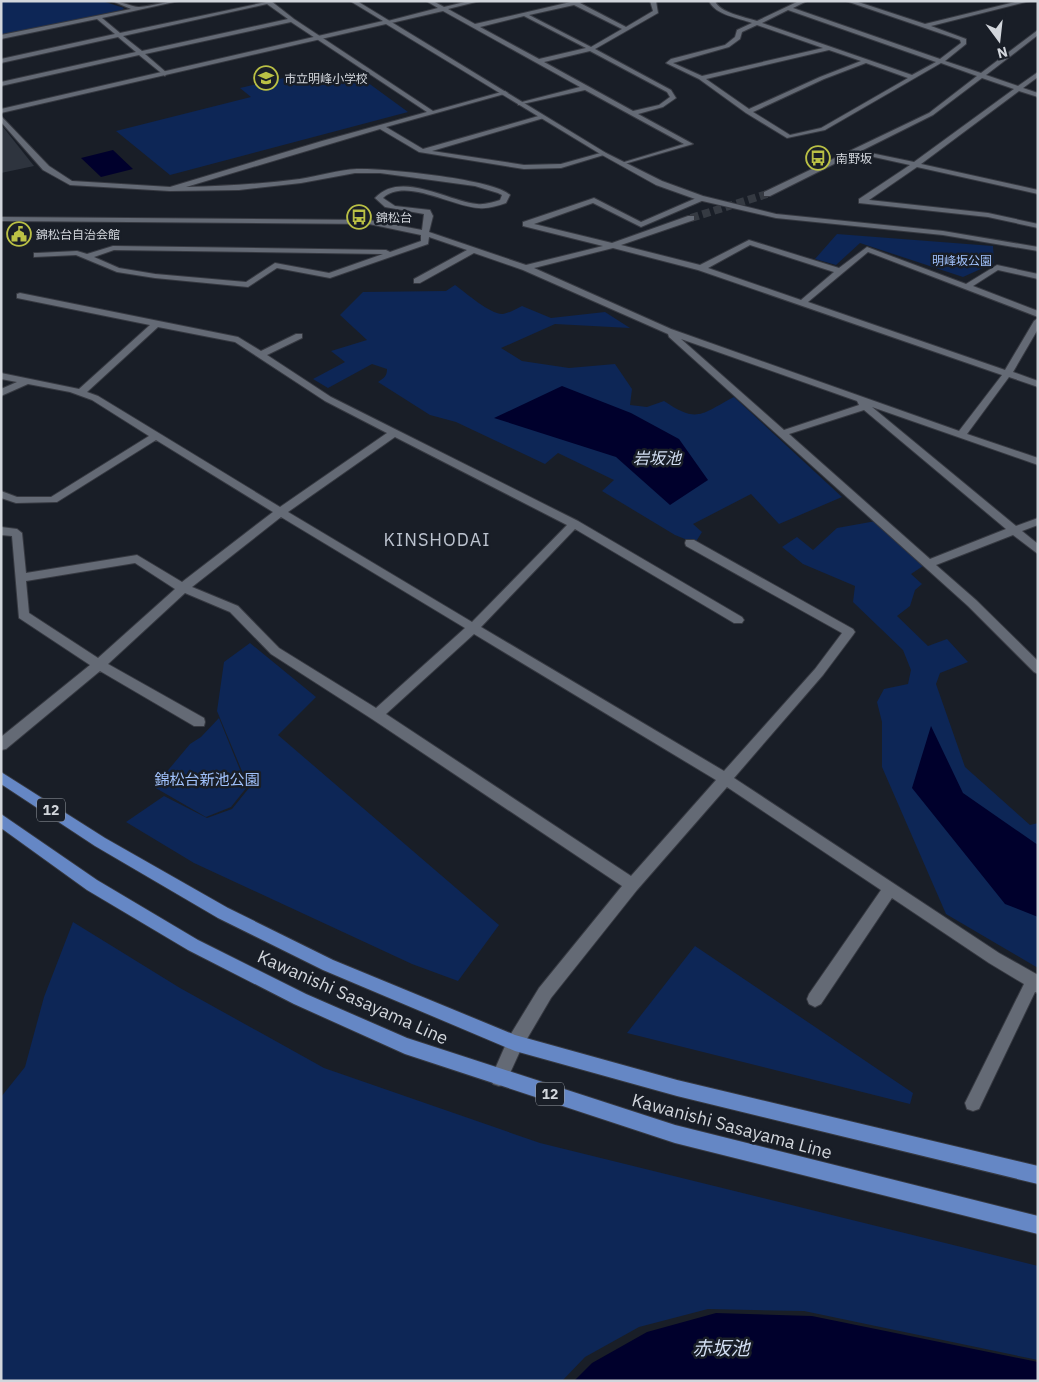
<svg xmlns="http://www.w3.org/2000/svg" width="1039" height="1382" viewBox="0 0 1039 1382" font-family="'IBM Plex Sans','Noto Sans JP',sans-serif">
<rect width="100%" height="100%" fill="#191e27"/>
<path fill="#0d2656" d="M2,1H102L124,8L122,10L1,35Z
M319,70L333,79L356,74L408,112L170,175L116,131L251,97L240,88Z
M837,234L993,246L994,263L963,277L860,243L836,265L815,259Z
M455,285C466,293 491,315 503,314C509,313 516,309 522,306L551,318L605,312L630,328L555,324L501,348L522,361L569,368L615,364L632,389L630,405L647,407L664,401C698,424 701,414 734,397L842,497L779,524L751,494L693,524L702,532L695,543L675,535L602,491L614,480L558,453L545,464L456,422L430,415L378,382C384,378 387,376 387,369L372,364L328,388L313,379L345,362L331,351L367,340L340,315L363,292L446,291Z
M876,521L926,564L911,574L922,584L915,590L910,606L897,616L928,646L947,639L968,662L940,673L936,684L965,767L1030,825L1038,823V968L946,914L882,767V722L877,702L884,689L908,684L911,670L903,650L853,602L855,586L803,564L782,547L797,537L813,550L837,528Z
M250,643L316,697L278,735L499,925L458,981L412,964L194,863L126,822L164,796L207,818L232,809L249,788L217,711L224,662Z
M219,718L247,787L231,807L206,817L154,787L190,744L201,737Z
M73,922L180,988L324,1068L540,1143L1038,1266V1360L804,1311L708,1309L639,1327L585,1357L562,1381H1V1097L25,1067L44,997Z
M695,946L913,1093L910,1104L627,1033Z"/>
<path fill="#00002c" d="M113,150L133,169L101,177L81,158Z
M562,386L631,413L679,439L708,480L670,505L616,457L494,418Z
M931,726L963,793L1038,845V917L1005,904L912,788Z
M716,1313L812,1316L1038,1362V1381H574L592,1363L647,1332Z"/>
<path fill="#2e343e" d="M1,125L3,127L34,166L1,173Z"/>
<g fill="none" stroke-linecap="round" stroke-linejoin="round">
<path stroke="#353a42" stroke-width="8" stroke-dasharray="8 4" stroke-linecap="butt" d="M691,218L767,194"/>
<g stroke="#363941" stroke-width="2">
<path id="minor" d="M112,1C122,1 131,7 139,7C153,6 165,1 179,1L102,18L120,33L271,1L294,19L433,111L505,91L508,93L386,127L423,149L542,115L545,117L544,118L432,151L524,165L561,164L604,152L607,154L561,168L524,169L419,152L380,129L186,187C224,186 262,184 300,179C319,176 338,170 357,169C382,168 495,179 510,195L506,203C497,206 488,209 479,208C452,207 405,177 383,198L395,206L430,210L433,216L429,232L526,265L603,246L523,226V222L594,198L641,222L701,196L705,198L704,200L641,227L593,203L534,224L612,243L688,216H694V220L621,245L700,265L749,240L839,268L867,247L966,284L997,265L1038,274V279L998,270L973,286L1038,311V317L868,252L808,302L1005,370L1034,321L1038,318V329L1013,372L1038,381V387L1009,377L967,434L1038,458V465L872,407L1016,526L1038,518V525L1022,531L1038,544V554L1013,535L936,565L976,600L1038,661V674L1034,672L968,606L669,337L668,334L523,270L474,253L420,283H414V279L467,250L429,237L428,244L330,278L277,268L248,287L155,278L117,272L76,255L34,257V253H37L77,251L87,254L113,246L386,250L390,252L421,241V235L369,224L1,221V217L369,220L422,230L424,214L385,207L375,198C400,170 448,201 477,204C485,205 493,202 500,200L502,195L498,193L475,186L380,173H355L301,183L239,190L170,191L70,185L43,170L1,122V116L49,166L72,181L170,187L322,141L427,112L291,22L145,54L167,73L165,76L139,55L1,86V82L136,52L118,37L1,63V59L115,34L97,19L1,39V35L131,9ZM267,4L288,19L142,51L123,36ZM750,245L834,272L801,300L708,268ZM613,248L698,270L1002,375L959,431L671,329L534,268ZM114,250L383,254L329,273L275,263L246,282L155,274L119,268L94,257ZM681,339L857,401L859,405L784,430ZM864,410L1006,529L930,559L789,434Z
M426,1H433L444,7L469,1H480L448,9L475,24L575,1H587L580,3L626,27L653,11L650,1H656L658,13L595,49L671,90L676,98L663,107L638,114L693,144L621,165V163L684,144L585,90L518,105V103L580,87L443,11L387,24L384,22L438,8ZM574,5L622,29L591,47L529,15ZM524,16L586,48L539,59L480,27ZM590,51L667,92L670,97L659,105L633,111L544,62Z
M709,1H715C720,13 745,17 757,21L799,1H807L793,8L940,59L961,43L960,40L846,1H855L925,24L1019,1H1030L931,26L966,39V44L945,61L981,73L1038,30V35L986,75L1018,86L1038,72V77L1023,88L1038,93V97L1019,91L921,164L1038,190V194L917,167L869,200L988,213L1038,224V228L988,217L859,203V199L910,165L856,153L770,196H764V192L929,113L977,76L941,63L825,130L787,138L746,113L699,79L666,63L671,59L725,45L735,37L737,30L752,23C739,18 715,15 709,1ZM788,10L936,62L912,75L762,23ZM757,25L823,48L702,76L673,63L729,47L740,39L742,32ZM829,50L861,61L820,77L749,109L706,79ZM866,63L908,78L821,128L790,135L753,112L824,79ZM982,78L1014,89L914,162L861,151L933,115Z
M20,293L238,337L261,351L296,334H302V338L267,355L331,397L578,521L742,617L744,620L742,623H734L575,529L481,627L724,771L815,669L842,633L686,546L685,543L686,540H694L853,629L855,632L853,635L823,675L734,778L999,953L1038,975V993L1035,992L979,1109L973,1111L967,1109L965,1103L1024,984L989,963L892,898L821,1004L815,1007L809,1004L807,999L809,994L881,890L727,787L637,890L551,998L521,1049L505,1084L499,1086L493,1084L491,1078L509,1037L539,988L622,886L372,719L271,654L230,612L185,593L108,664L204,718L205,722L204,726H194L100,671L6,749L1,750V737L90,665L19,618L12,536L1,535V527L17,529L22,533L26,573L137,555L182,582L273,512L156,440L57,502L16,503L1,498V491L17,497H51L149,436L92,400L70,392L28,384L1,396V389L17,382L1,379V373L79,389L150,325L17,298V294ZM158,327L235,342L325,401L387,433L280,507L98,396L87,392ZM395,437L567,525L472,622L288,512ZM281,517L465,628L376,708L279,648L238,606L192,587ZM135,563L175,589L98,658L29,613L26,581ZM474,634L716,780L631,876L386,714Z"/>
</g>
<g stroke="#363941" stroke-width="2">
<path id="tertiary" d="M350,1H357L606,153L662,181L703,196L776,214L943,231L1038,247V251L943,235L776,218L698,200L656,185L602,155L386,24L1,113V109L383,21Z"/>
</g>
<g stroke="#363941" stroke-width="2">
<path id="primary" d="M1,772L105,838L228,908L333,960L515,1035L677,1080L1038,1166V1184L677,1096L515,1051L323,970L218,918L95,846L1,784Z
M1,814L97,880L198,940L306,994L407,1038L675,1125L1038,1216V1234L675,1143L405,1054L294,1004L188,950L87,890L1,828Z"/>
</g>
<use href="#minor" fill="#646a75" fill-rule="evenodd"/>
<use href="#tertiary" fill="#646a75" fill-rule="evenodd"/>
<use href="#primary" fill="#6587c5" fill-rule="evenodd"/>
</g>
<defs>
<g id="school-ring" transform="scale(1.25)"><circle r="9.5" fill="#191e27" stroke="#bac045" stroke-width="1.5"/><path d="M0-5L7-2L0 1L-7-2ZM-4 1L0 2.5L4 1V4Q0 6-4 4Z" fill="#bac045"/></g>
<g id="bus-ring" transform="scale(1.25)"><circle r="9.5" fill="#191e27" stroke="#bac045" stroke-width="1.5"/><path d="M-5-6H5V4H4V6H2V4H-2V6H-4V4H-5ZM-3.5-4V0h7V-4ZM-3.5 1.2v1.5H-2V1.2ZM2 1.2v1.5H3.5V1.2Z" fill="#bac045"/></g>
<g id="civic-ring" transform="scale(1.25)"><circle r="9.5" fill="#191e27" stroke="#bac045" stroke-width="1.5"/><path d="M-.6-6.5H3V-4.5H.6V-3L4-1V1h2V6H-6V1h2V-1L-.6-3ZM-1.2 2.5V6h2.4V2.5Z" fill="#bac045"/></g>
</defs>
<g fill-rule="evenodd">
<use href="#school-ring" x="266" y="78"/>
<use href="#bus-ring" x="818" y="158"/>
<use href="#bus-ring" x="359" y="217"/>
<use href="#civic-ring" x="19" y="234"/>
</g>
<g text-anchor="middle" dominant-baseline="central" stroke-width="5" stroke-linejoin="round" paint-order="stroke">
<g font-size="12" fill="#d2d6dc" stroke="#191e27" text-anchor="start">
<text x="284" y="78">市立明峰小学校</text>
<text x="836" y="158">南野坂</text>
<text x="376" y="217">錦松台</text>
<text x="36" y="234">錦松台自治会館</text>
</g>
<g font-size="12" fill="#a0c1fb" stroke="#191e27">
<text x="962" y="260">明峰坂公園</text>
</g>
<g fill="#191e27" stroke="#9a9fa6" stroke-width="1">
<rect x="37" y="798.5" width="28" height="23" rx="4"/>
<rect x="536" y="1082.5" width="28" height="23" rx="4"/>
</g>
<g font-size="14" font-weight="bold" fill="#d2d6dc">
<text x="51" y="810">12</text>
<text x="550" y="1094">12</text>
</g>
<g font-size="15" fill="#a0c1fb" stroke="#191e27">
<text x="207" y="779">錦松台新池公園</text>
</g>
<g font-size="16" font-style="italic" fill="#d2def2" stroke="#191e27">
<text x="657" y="458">岩坂池</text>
</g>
<g font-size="18" letter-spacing="1" fill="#bcc3cf" stroke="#191e27">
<text x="437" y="539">KINSHODAI</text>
</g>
<g font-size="18" fill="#d2d6dc" stroke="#191e27">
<text transform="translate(353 997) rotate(24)">Kawanishi Sasayama Line</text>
<text transform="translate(732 1126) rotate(15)">Kawanishi Sasayama Line</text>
</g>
<g font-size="19" font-style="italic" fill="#d2def2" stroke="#191e27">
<text x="721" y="1348">赤坂池</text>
</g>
</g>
<rect width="1039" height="1382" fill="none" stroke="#d2d6dc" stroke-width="5"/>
<g transform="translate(999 40) rotate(165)" stroke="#191e27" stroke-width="4" paint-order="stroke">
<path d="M0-4L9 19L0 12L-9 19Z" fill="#d2d6dc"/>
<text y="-8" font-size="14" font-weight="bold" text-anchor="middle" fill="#d2d6dc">N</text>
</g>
</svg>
